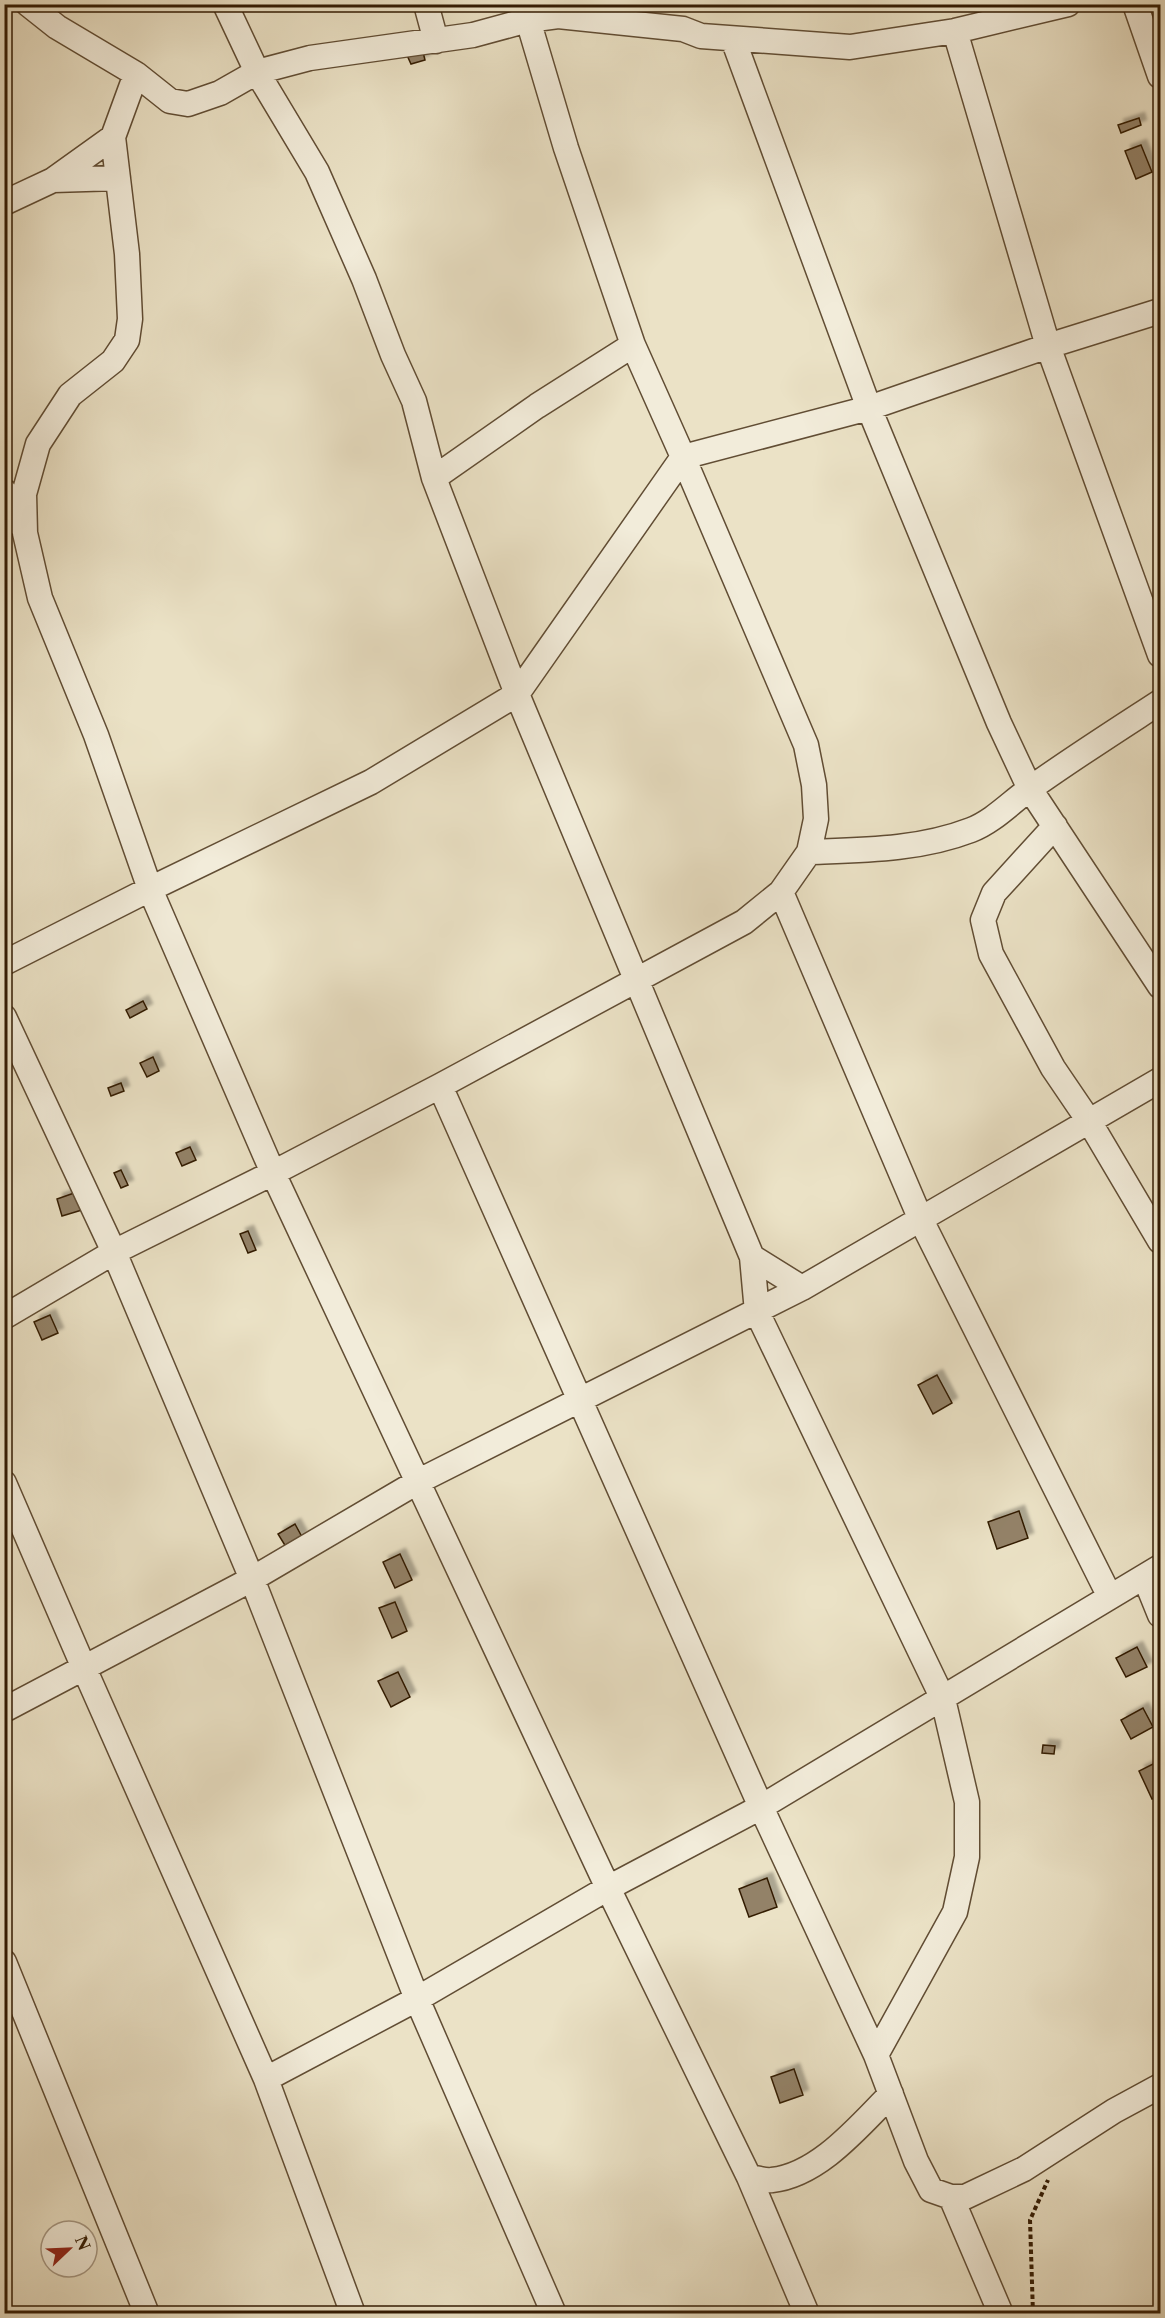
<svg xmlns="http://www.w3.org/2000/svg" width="1165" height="2318" viewBox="0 0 1165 2318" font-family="'Libre Caslon Text',serif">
<defs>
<filter id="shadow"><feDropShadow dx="5.5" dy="-5.5" stdDeviation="1.5" flood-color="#0004"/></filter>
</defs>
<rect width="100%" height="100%" fill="#ebe2c6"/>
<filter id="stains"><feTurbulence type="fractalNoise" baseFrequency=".00333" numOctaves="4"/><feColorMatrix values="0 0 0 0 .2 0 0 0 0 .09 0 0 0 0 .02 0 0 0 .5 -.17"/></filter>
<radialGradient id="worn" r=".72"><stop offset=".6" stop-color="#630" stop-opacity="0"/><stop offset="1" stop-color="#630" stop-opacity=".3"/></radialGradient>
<path fill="#938268" stroke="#331b03" stroke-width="1.5" filter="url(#shadow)" d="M422,48L425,60L411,64L406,53Z
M1139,118L1141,125L1121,133L1118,125Z
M1141,145L1152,172L1136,179L1125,151Z
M143,1001L147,1009L130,1018L126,1010Z
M153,1057L159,1071L147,1077L140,1063Z
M121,1083L124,1091L111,1096L108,1088Z
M190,1147L196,1160L182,1166L176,1153Z
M121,1170L128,1185L121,1188L114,1173Z
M77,1192L82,1210L62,1216L57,1199Z
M248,1231L256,1250L248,1253L240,1234Z
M50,1315L58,1333L42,1340L34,1322Z
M937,1375L952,1403L933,1414L918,1385Z
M1019,1511L1028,1538L997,1549L988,1522Z
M295,1524L302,1537L286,1547L278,1534Z
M400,1554L412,1580L395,1588L383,1562Z
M395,1602L407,1631L392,1638L379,1608Z
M1137,1647L1147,1667L1126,1677L1116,1658Z
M398,1672L410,1697L391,1707L378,1681Z
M1143,1708L1153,1727L1131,1739L1121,1720Z
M1043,1745L1055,1746L1054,1754L1042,1753Z
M1157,1762L1160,1769V1796L1152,1799L1139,1771Z
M767,1878L777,1907L749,1917L739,1889Z
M794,2069L803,2095L780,2103L771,2077Z"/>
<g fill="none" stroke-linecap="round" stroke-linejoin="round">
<g stroke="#614d34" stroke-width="27">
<path id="minor" d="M225,4L257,72L317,172L364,279L393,355L414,401L434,478L517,694L683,457
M426,4L436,41
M526,4L528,20L566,148L633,345L683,457L869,408L1048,346L1160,311
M1135,4L1160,76
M955,31L1048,346L1160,655
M733,39L869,408L999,723L1030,789L1160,986
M136,74L170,101L188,104L220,93L257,72L310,58L473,35L528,20L558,16L683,29L701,36L850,47L955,31L1068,4
M53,180L118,178
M4,203L53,180L113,137
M434,478L537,406L633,345
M4,491L22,526
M1055,826L994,893L983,920L991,954L1053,1068L1089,1121L1160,1241
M809,852C864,850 919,850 971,830C994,821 1011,802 1031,788C1073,758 1117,730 1160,702
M781,892L921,1220L1110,1597
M4,963L150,889L96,735L40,598L25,533L24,494L38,444L70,395L113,361L127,340L130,319L127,254L113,137L136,74L57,27L28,4
M4,1017L114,1252L252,1579L417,1999L554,2314
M440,1086L761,1807L876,2055L916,2161L931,2190L951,2197H965L1024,2169L1114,2111L1160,2086
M752,1257L802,1288
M4,1317L114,1252L273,1173L440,1086L744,922L781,892L809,852L816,819L814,785L806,745L683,457
M4,1483L84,1668L266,2079L353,2314
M1145,1578L1160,1615
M4,1710L252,1579L419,1481L802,1288L1160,1080
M4,1962L147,2314
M266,2079L417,1999L608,1888L761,1807L1160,1567
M749,2177C756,2178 765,2181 772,2180C819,2175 859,2126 891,2094
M951,2197L1001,2314
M807,2314L749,2177L608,1888L273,1173L150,889L371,782L517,694L752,1257L757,1312L943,1699L967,1802V1857L955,1912L876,2055"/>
</g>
<path stroke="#331b03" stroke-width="4" stroke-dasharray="4.5 3" stroke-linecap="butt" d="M1033,2314L1030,2220L1048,2180"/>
<use href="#minor" stroke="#f2ecda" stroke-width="24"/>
</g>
<rect width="1165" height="2318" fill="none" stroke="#ebe2c6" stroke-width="24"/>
<rect x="6" y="6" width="1153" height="2306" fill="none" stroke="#331b03" stroke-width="3"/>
<rect x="12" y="12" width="1141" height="2294" fill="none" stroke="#331b03" stroke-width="1.5"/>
<g transform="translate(69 2249) rotate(67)"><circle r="28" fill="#f2ecda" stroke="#a69884" stroke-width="1.5"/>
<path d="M0-4.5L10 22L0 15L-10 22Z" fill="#8f2418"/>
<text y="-9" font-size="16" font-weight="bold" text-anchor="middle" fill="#331b03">N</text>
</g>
<rect width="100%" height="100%" filter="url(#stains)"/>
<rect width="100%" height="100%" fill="url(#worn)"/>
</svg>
